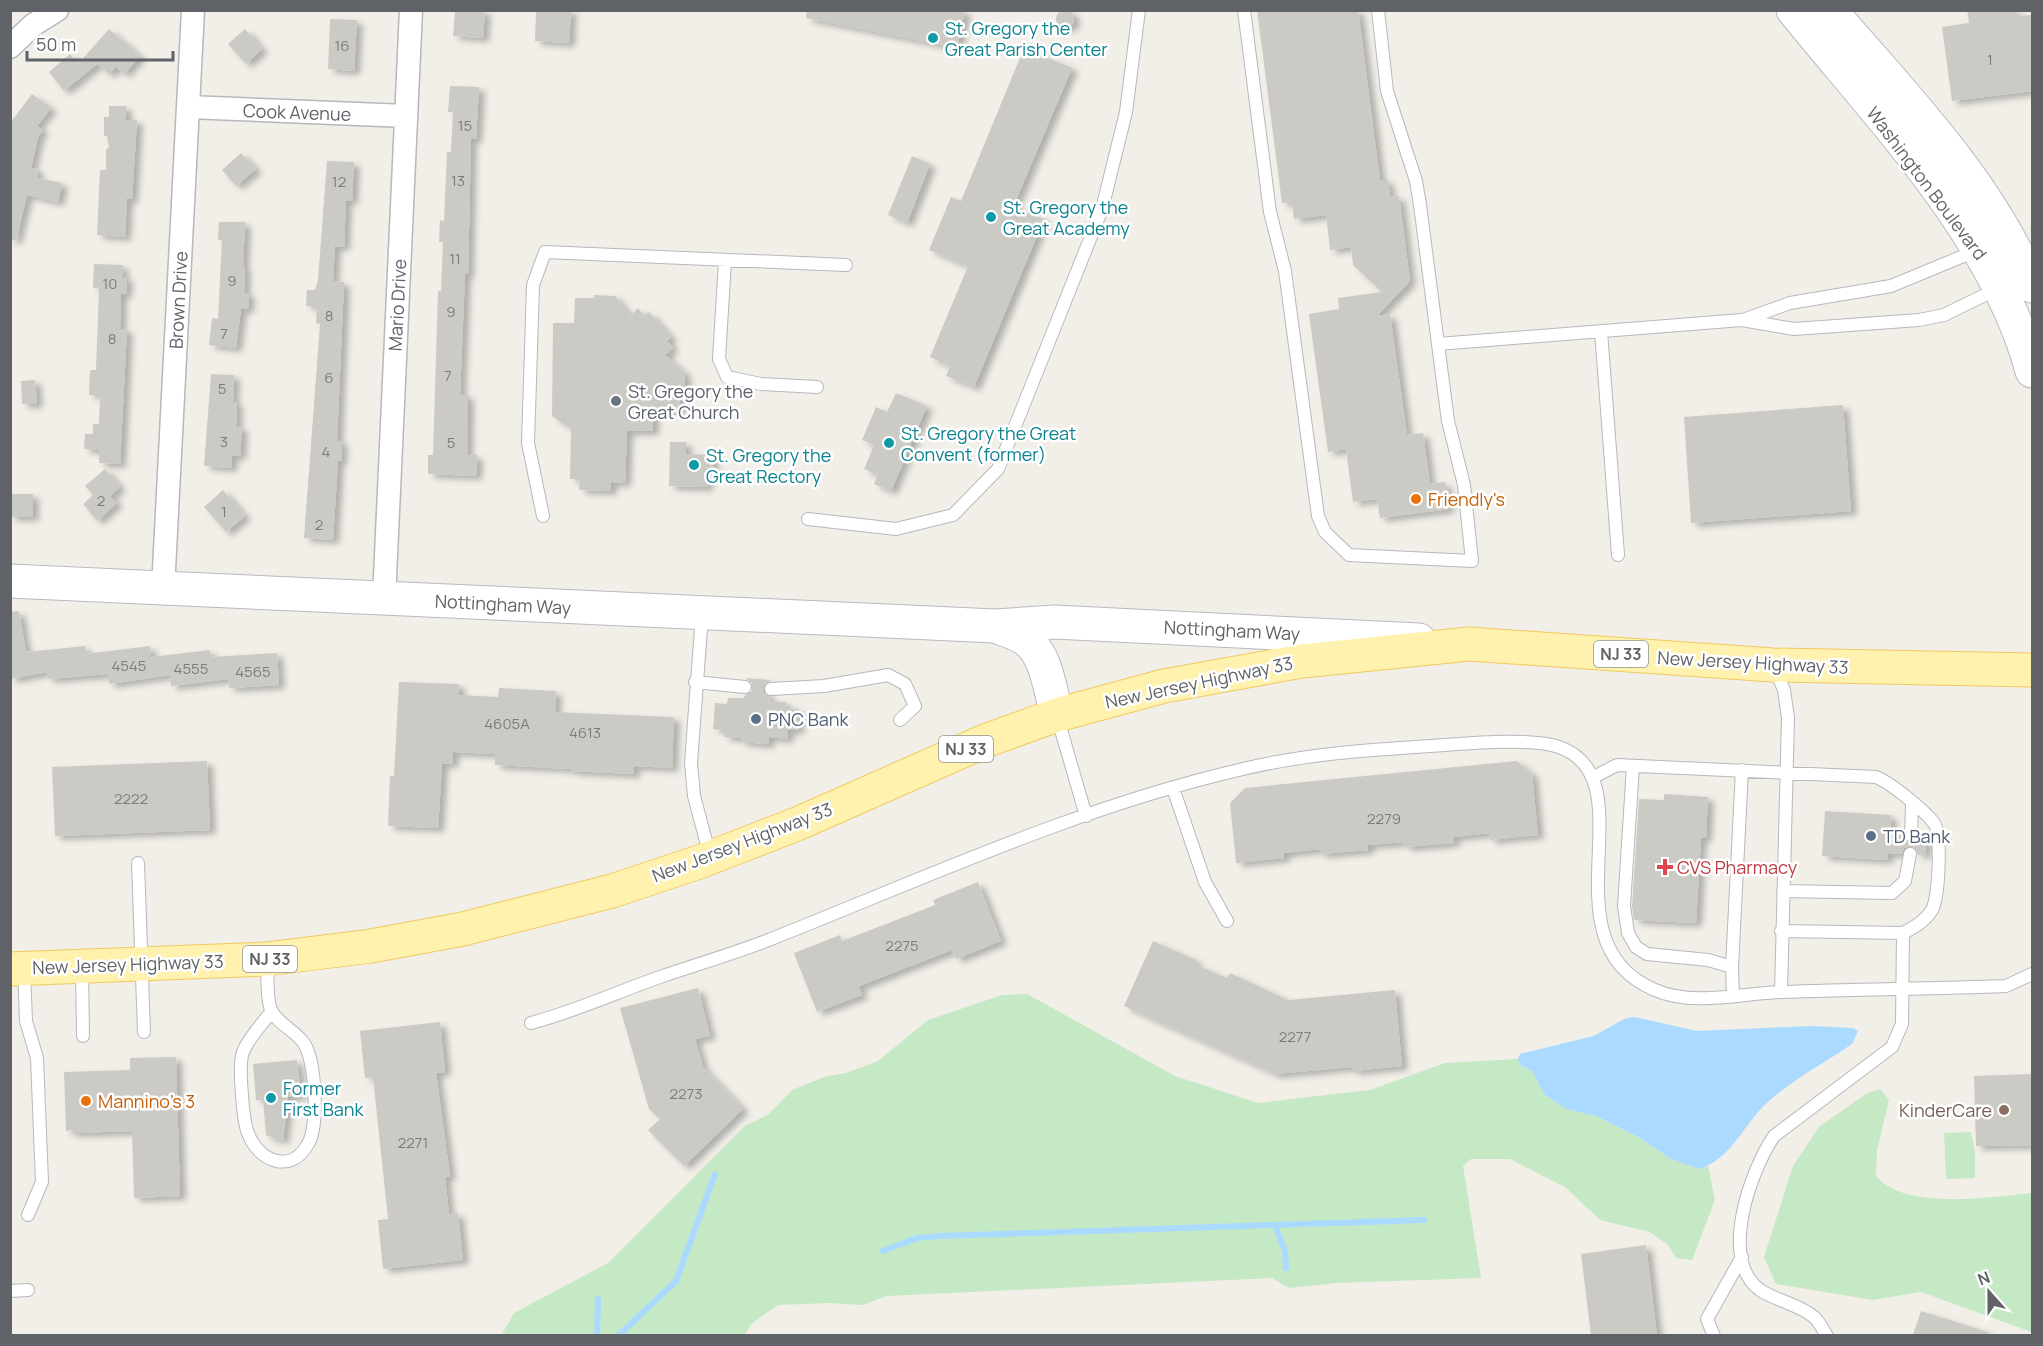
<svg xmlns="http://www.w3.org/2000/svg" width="2043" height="1346" viewBox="0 0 2043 1346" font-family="Manrope,sans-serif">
<defs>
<filter id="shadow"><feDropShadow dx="6" dy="4" stdDeviation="3" flood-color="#0004"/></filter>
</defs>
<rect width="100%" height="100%" fill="#f1efe8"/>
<path fill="#c5e8c5" d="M1027,994L1175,1076L1258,1103L1370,1090L1445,1063L1518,1059L1520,1065L1532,1071L1544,1094L1566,1109L1596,1116L1638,1137L1671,1159L1699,1169L1708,1166L1715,1200L1692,1260L1676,1258L1668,1245L1650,1232L1600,1220L1565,1187L1510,1159H1471L1463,1166L1481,1278L1336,1283L1289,1288L1272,1278L886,1296L863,1305L829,1303L778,1305L752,1323L744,1335L501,1336L514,1313L608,1263L745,1126L769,1114L792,1090L824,1077L846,1073L878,1061L928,1020L1002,995Z
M1880,1089L1889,1100L1877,1150L1876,1176C1905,1211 1991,1197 2032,1193V1332L1921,1292L1873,1300L1776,1284L1764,1257L1793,1166L1819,1127L1866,1094Z
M1971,1132L1975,1152V1178L1946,1179L1944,1133Z"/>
<path fill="#aadaff" d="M1634,1017L1697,1031L1810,1026L1853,1028L1858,1031L1852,1044C1824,1063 1794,1079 1768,1102C1744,1123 1732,1159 1699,1169L1671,1159L1638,1137L1596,1116L1566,1109L1544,1094L1532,1071L1520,1065L1518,1059L1520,1054L1594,1036L1624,1019Z"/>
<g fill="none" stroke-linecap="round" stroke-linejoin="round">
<path stroke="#aadaff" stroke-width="6" d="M1275,1226L1285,1251L1286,1268
M883,1251L917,1238L940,1236L1424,1220
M597,1336L598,1299
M618,1336L676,1281L715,1174"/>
</g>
<path fill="#cccac5" filter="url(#shadow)" d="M485,10L483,38L453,36L455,11Z
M536,10H571L569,43L535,41Z
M807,10H965L957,48L806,18Z
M1257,10H1358L1380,180H1388L1390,197L1399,196L1410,281L1377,316L1390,314L1407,435L1423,433L1430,484L1445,482L1449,509L1380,518L1377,499L1353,502L1346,449L1328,452L1309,314L1339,309L1338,298L1382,292L1353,265L1351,247L1330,250L1326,215L1294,219L1292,202L1282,203Z
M1967,10H2017L2018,16L2032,15V91L1952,101L1942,27L1969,23Z
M1056 19a9 9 0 1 1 18 0a9 9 0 1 1-18 0Z
M330,19L357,20L354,71L328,69Z
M109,29L140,56L124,74L116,67L109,74L97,64L64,91L49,72L70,54L78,64Z
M245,29L262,49L246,64L228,44Z
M1024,48L1072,68L1013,207L1044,219L974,387L946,376L950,366L930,357L968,266L929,250L951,197L961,201Z
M450,86L479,87L476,139H471L468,274H465L460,395H468L467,455H477L476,476L428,474V455H433L438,291H441L443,242H439L440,220L444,221L447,152H451L453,112H448Z
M32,94L51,108L37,126L43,130L38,137L31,168L38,169L37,178L62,183L58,202L27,195L16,240H10V123Z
M109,106H126V120H137L132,199H127L125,237L97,235L100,170H106V150L109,147L107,136H104V117H109Z
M241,153L256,169L236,186L222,170Z
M912,156L930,164L907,223L888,215Z
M327,161L354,162L352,201L346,200L344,247L335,246L333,281L344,282L337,441H342L341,461H338L333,540L304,538L320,324L316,323L317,307L306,306L307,290H315L318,280Z
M219,222H245L243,267H245L244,293H249L248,309H241L236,348L209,345L212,318L218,319L222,240H218Z
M94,264L123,265L122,277H127L126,294H121L120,329H127L120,464L99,463V450L84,449L85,434H93V424H99L100,395H89L90,370H96L99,288H93Z
M594,295L615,296L630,316L638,308L645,316L649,312L671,337L667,341L673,348L665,355L685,373V391H680V411H653V431H627L625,483L611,482V491L579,490L580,479H570L571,429L552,416L553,323H574L575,298H594Z
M211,374L234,375L233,402H237L236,427H242L240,456H232L231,468L204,466Z
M35,380L37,404H22L21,381Z
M896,393L927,406L891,491L874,484L878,475L864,469L874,445L862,440L876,407L887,412Z
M1843,405L1851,511L1691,523L1684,417Z
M670,442H686V454L713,455L712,475H708L707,487L669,486Z
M105,469L120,487L110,496L117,503L97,521L83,504L93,495L85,486Z
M223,490L245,516L226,532L204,507Z
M10,494H33V517H10Z
M19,611L26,652L85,646L86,654L150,646L151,657L210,650L211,657L277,653L279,685L229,688L228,679L171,686L170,675L109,684L108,674L48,679L47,672L10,679V612Z
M745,678L771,680L764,685V693L771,697L770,701L786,702V708L799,709L798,730H788L787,739L769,737L768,744L741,742V738L724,737V730L713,729L715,703L727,704L728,698H744L745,695L752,691V683Z
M399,682L459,684V695L498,697L499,688L556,691L555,712L674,717L672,768L634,766V774L571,771V769L495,765V754L453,752V764L442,763V766L438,828L388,826L390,776H394Z
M207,761L210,830L55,836L52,767Z
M1517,761L1532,774L1538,835L1490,840L1489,833L1453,837L1454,843L1405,847L1404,842L1368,845V850L1320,854V849L1284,853V858L1236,863L1230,803L1245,788Z
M1664,794L1708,797L1706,838H1701L1696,923L1634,920L1632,906L1639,799L1664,800Z
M1825,811L1891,815L1890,834L1903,835L1910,843L1915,842L1919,836H1926L1925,855H1918L1916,848L1911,846L1904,848L1902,854L1888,853L1887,860L1822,856Z
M978,882L1001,941L956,959L952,950L859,986L862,995L817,1012L794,953L840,935L842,941L935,905L933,900Z
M1153,941L1196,960L1194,964L1227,978L1230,973L1288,1000L1395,990L1402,1066L1353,1071L1352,1067L1275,1074L1124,1006Z
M698,988L710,1036L695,1039L703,1067L743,1109L684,1166L648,1130L660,1119L649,1109L620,1008Z
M440,1022L445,1072L436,1073L450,1176L445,1177L449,1214L458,1213L463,1260L383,1269L378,1220L388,1219L373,1077L365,1078L360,1031Z
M176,1057L180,1196L134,1198L132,1131L73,1133L72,1130L66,1131L64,1072L130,1070V1058Z
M297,1060L301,1096L288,1097L283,1140L273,1138L266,1135L263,1100H256L253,1064Z
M2032,1074V1145L1976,1146L1974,1076Z
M1646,1245L1657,1335H1591L1581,1254Z
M1921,1311L1988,1332V1335H1913Z"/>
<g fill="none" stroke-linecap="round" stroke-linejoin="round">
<g stroke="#b5b8bc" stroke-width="14">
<path id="lane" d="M1244,10L1270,212L1285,271L1318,516L1325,532L1349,555L1472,561L1464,485L1448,421L1420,205L1416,181L1387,91L1378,10
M725,261L719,359L727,377L761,384L817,387
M1743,320L1790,303L1891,286L1978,250
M1601,331L1618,555
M1438,344L1742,320L1794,329L1919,320L1944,315L1997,289
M543,516L528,443L533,285L545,252L846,265
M808,519L896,529L953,515L998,469L1102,209L1126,112L1139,10
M702,615L691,763L694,796L710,856
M1775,669L1784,690L1788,718L1781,992
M695,682L745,687
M771,689L824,686L888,675L905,684L915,706L900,720
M1057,716L1086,816
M1633,766L1624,906L1628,933L1636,947L1647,954L1708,960L1732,967
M1592,778L1617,765L1876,777C1891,783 1924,810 1934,823C1942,834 1939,897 1932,910C1925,921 1915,927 1903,933L1781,931
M1173,788L1205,882L1227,921
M1911,835L1912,804
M138,863L144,1032
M1783,891L1892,893L1905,881L1910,854
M267,960C268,975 266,997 271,1010C277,1023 295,1031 303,1042C316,1059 319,1126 308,1144C291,1175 258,1161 248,1133C243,1121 238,1064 243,1052C249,1037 262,1024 272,1011
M82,968L83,1036
M24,969L26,1021L37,1058L42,1182L28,1215
M1733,996L1732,967L1742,770
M531,1023C576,1011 617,992 660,977C695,965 732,954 766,941C923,879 1078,807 1243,769C1305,754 1367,750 1430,746C1463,744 1529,737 1559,747C1651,779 1540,942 1655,990C1694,1007 1742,993 1783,992C1857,989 1932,989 2006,986L2032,974
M10,1291L28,1290
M1714,1336L1707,1319L1742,1257
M1827,1336C1823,1330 1819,1321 1814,1317C1799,1304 1776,1301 1760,1290C1718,1259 1751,1170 1774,1136L1892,1047L1902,1024L1903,933"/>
</g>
<g stroke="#b5b8bc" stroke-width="25">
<path id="street" d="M10,47L33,25L57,10
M188,107L406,116
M163,589L193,10
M384,599L411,10"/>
</g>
<g stroke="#b6babf" stroke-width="35">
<path id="secondary" d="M1793,10C1880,118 1996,236 2032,371
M1830,10C1904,96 1988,181 2032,286
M10,581L995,626L1054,622L1419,640
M995,626C1004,630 1017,633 1025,639C1047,654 1050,691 1057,715"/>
</g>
<g stroke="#f2c960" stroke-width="35">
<path id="primary" d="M10,969L266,959L371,946L463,929L612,891L699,862L797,824L985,741L1057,715L1164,686L1302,661L1469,644L1773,665L2032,670"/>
</g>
<use href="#lane" stroke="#fff" stroke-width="12"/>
<use href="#street" stroke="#fff" stroke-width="22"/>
<use href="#secondary" stroke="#fff" stroke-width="33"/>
<use href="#primary" stroke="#fff2af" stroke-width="33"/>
</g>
<g fill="#0f9aa8" stroke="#fff" stroke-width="2">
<circle cx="933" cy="38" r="6"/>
<circle cx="991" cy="217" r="6"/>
<circle cx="889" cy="443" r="6"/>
<circle cx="694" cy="465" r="6"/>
<circle cx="271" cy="1098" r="6"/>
</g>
<circle fill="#6b7280" stroke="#fff" stroke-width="2" cx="616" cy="401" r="6"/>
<g fill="#e8710a" stroke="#fff" stroke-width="2">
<circle cx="1416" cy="499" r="6"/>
<circle cx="86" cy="1101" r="6"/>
</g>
<g fill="#5c6f8a" stroke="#fff" stroke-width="2">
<circle cx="756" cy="719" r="6"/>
<circle cx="1871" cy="836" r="6"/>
</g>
<path fill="#e0444e" stroke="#fff" stroke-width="2" d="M1662 858h6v6h6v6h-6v6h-6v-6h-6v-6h6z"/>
<circle fill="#8d6e63" stroke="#fff" stroke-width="2" cx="2004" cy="1110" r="6"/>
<g text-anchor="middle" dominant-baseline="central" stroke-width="5" stroke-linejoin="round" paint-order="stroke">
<g font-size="15" fill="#7a7d7f">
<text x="342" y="45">16</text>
<text x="1990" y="59">1</text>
<text x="465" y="125">15</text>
<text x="458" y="180">13</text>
<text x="339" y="181">12</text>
<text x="455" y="258">11</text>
<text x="232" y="280">9</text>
<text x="110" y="283">10</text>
<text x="451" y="311">9</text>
<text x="329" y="315">8</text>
<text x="224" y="333">7</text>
<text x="112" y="338">8</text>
<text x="448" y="375">7</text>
<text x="329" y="377">6</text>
<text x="222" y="388">5</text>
<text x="224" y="441">3</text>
<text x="451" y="442">5</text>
<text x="326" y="451">4</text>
<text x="101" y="500">2</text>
<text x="224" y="511">1</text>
<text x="319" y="524">2</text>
<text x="129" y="665">4545</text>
<text x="191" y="668">4555</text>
<text x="253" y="671">4565</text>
<text x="507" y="723">4605A</text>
<text x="585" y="732">4613</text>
<text x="131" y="798">2222</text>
<text x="1384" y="818">2279</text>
<text x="902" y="945">2275</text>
<text x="1295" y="1036">2277</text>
<text x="686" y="1093">2273</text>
<text x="413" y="1142">2271</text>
</g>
<g fill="#fff" stroke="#8f9295" stroke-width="1.5">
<rect x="1594" y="641" width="54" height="26" rx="4.5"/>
<rect x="939" y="736" width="54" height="26" rx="4.5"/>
<rect x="243" y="946" width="54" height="26" rx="4.5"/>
</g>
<g font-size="16" font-weight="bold" fill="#5f6368">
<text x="1621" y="654">NJ 33</text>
<text x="966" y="749">NJ 33</text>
<text x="270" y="959">NJ 33</text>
</g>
<g font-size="18" fill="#0d838f" stroke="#fff" text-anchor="start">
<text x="945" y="28">St. Gregory the<tspan x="945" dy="21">Great Parish Center</tspan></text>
<text x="1003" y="207">St. Gregory the<tspan x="1003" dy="21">Great Academy</tspan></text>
<text x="901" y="433">St. Gregory the Great<tspan x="901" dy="21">Convent (former)</tspan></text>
<text x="706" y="455">St. Gregory the<tspan x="706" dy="21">Great Rectory</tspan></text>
<text x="283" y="1088">Former<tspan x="283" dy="21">First Bank</tspan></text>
</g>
<g font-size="18" fill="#5f6368" stroke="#fff">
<text transform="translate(297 112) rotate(2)">Cook Avenue</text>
<text transform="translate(1927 183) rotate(53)">Washington Boulevard</text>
<text transform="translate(178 300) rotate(-87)">Brown Drive</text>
<text transform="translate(397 305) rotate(-87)">Mario Drive</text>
<text transform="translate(503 604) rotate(3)">Nottingham Way</text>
<text transform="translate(1232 630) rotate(3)">Nottingham Way</text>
<text transform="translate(1753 662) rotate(3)">New Jersey Highway 33</text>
<text transform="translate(1199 682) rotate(-12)">New Jersey Highway 33</text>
<text transform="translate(742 842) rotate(-21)">New Jersey Highway 33</text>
<text transform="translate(128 964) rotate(-2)">New Jersey Highway 33</text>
</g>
<g font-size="18" fill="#5b616d" stroke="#fff" text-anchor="start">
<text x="628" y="391">St. Gregory the<tspan x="628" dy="21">Great Church</tspan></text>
</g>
<g font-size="18" fill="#c56008" stroke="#fff" text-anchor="start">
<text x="1428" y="499">Friendly's</text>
<text x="98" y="1101">Mannino's 3</text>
</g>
<g font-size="18" fill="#4e5e75" stroke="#fff" text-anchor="start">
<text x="768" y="719">PNC Bank</text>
<text x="1883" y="836">TD Bank</text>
</g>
<g font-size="18" fill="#be3a42" stroke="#fff" text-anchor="start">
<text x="1677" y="867">CVS Pharmacy</text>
</g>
<g font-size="18" fill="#785e54" stroke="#fff" text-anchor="end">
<text x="1992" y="1110">KinderCare</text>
</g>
</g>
<rect width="2043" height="1346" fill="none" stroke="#5f6368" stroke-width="24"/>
<g transform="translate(1989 1292) rotate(339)" stroke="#ffffff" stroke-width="4.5" paint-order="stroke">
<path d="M0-4.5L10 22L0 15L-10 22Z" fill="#5f6368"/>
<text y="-9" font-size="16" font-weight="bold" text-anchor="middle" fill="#5f6368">N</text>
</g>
<path d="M27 51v9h146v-9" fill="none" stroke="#5f6368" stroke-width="3"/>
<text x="36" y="51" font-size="18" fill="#5f6368" stroke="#ffffff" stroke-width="4.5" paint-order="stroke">50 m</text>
</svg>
